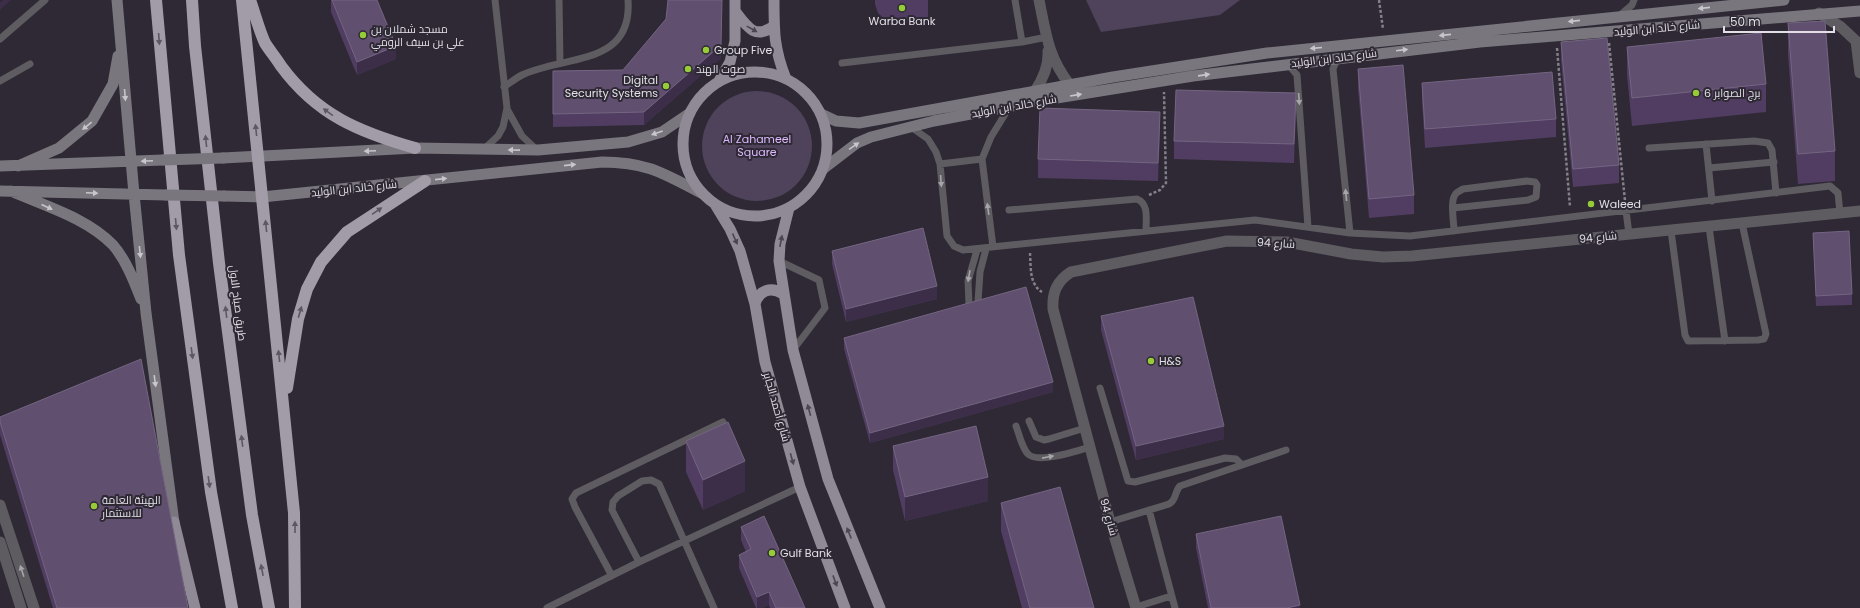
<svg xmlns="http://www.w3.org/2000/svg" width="1860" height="608" viewBox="0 0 1860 608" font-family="Poppins,Cairo,sans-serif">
<rect width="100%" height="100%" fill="#2e2934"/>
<path fill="#4f425b" d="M1086,0H1240L1220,15L1101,32Z
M702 146a55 55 0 1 1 110 0a55 55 0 1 1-110 0Z"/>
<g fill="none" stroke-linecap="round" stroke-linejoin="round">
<path stroke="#848089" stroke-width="2.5" stroke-dasharray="3 2" stroke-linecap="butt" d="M1379,0L1383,29
M1609,43L1625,201
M1557,48L1570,207
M1149,195L1160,190L1166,183L1164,92
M1030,253C1031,267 1029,284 1042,292"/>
<path stroke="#5e5b61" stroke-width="7" d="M559,0L560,63
M1015,0L1022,42
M1618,17L1632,5L1634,0
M0,39L45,0
M1338,57L1333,69L1350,233
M842,63L1022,42L1047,37
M1288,64L1297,75L1308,227
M0,81L30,64
M504,87C510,83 516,78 522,75C563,55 633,67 628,0
M507,109L522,136L537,150
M911,127L928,139L936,152L940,164L947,236L954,246L963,250L1255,220L1350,233L1410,236L1830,186L1838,193L1840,213
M1706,144L1712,201
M1649,148L1754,141L1768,143L1772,150L1776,193
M484,149L498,136L503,127L507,108L495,0
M940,164L982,159
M1709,168L1774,162
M1453,208L1528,200L1536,197L1537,185L1535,182L1527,181L1463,189C1460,191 1456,192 1455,195C1450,201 1454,223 1454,231
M1009,210L1137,199C1149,204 1146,219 1146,230
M1626,211L1629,234
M1709,227L1725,341
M1671,231L1685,335L1688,341L1758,340L1764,339L1766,334L1742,223
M993,247L982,159L991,137L1010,106
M779,261L819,280L825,308L793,350
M978,302L980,272L986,249
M969,304L968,281L977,250
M1100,388L1128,481L1135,482L1225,458L1236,459L1242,465
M1029,421L1036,437L1044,440L1049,439L1085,428
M1016,426C1019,434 1022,448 1028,454C1037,464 1077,451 1090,447
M1149,510L1175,608
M1110,522L1169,504C1177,500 1174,492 1180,486L1286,450
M639,562L612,510L613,502L618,496L642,481L651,480L659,484L714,608
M612,576L575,507L572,499L576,493L723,422
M1136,607L1171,596
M547,608L639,562L800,487"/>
<path stroke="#5e5b61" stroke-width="11" d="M1039,0C1046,34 1048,57 1070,85
M1819,13L1841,27L1856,41L1860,73
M1035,91C1043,79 1049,66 1048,51
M0,505L34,608
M0,542L21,608
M1136,608L1110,522L1053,309C1052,292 1057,281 1071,272L1227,241L1287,242L1351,254L1383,257L1412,256L1860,211"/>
<path stroke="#7a767e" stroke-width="11" d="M117,0L134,194L146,313L175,530
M821,114L836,121L859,123L1113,77L1267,53L1784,0
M223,158L415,148L538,150L628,142L662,132L690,113
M0,166L163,160
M18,166L59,148L92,121L113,84L118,56
M823,169L857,143L871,137L934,121L1038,101L1193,76L1480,42L1860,11
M0,191L166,195
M11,191C45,206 87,218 113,245C126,260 134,281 141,299
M224,196L262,197L602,162C646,162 663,173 701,193"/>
<path stroke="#8f8a95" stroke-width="11" d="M774,0C774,32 774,49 786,79
M735,11C747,27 755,40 774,26
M683 144a72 72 0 1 1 144 0a72 72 0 1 1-144 0Z
M719,81L730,62L735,41V0
M716,206L730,229L740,251L755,304L765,362L800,487L845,608
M789,208L780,244L779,261L793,350L828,479L880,608
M755,304C759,290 771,286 783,294
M174,522L195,608"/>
<path stroke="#a29ca9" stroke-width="12" d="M156,0L179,255L211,492L232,608
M192,0L195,46L219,263L252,515L269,608
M242,0L294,513L295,608
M250,0C255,14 259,30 265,43C270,51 276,58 281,66C317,115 359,132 415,148
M287,388L298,319L307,289L321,262L347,232L425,181"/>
<path stroke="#7a767e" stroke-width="11" d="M163,160L223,158
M166,195L224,196"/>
</g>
<path fill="#503d61" d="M331,0H377L396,59L357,75L331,12Z
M875,0H928V19L897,23L886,21L878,13L875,4Z
M1788,23L1835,151V181L1798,184L1788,54Z
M1561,42L1619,165V183L1573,187L1561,61Z
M1627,47L1766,84V112L1632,126L1627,75Z
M721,58L644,125L553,127V71L623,70Z
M1358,69L1414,195V214L1369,218L1358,88Z
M1422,83L1556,119V137L1425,148L1422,101Z
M1296,112L1294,163L1174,159V141Z
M1160,130L1158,181L1038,178V159Z
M1813,233L1852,294V305L1816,306Z
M832,251L937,299L846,322L832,264Z
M1101,316L1224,439L1136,460L1101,330Z
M844,338L1053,392L870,443L844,349Z
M0,417L188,608H53L0,435Z
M686,441L745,491L703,510L686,472Z
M893,446L988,501L905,521L893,470Z
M1001,503L1094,608H1022L1001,531Z
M741,527L805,608H770L769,605L762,608H756L739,568V555L746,552L741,540Z
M1196,534L1300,608H1208L1196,548Z"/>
<path fill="#3c2e49" d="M3,0H11L0,10V3Z
M722,0L721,58L644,125V112Z
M396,46V59L357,75V62Z
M1296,93V112L1294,163V144Z
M1160,112V130L1158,181V163Z
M937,286V299L846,322V309Z
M1053,382V392L870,443V433Z
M1224,426V439L1136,460V446Z
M745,461V491L703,510V480Z
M988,477V501L905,521V497Z
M769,592V605L762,608H757V597Z
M1300,605V608H1287Z"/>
<path fill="#604f6f" stroke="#746582" d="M332,0H377L396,46L357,62Z
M668,0H722L721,45L644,112L553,114V71L623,70L666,19Z
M1825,21L1835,151L1798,154L1788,23Z
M1761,33L1766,84L1632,98L1627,47Z
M1607,38L1619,165L1573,169L1561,42Z
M1403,65L1414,195L1369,199L1358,69Z
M1552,72L1556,119L1425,129L1422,83Z
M1176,90L1296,93L1294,144L1174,141Z
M1040,108L1160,112L1158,163L1038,159Z
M923,228L937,286L846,309L832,251Z
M1849,231L1852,294L1816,296L1813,233Z
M1026,287L1053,382L870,433L844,338Z
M1193,297L1224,426L1136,446L1101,316Z
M141,359L188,608H57L0,422V417Z
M728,422L745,461L703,480L686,441Z
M976,426L988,477L905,497L893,446Z
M1060,487L1094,608H1030L1001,503Z
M764,516L805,608H776L769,592L757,597L739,555L751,549L741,527Z
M1281,516L1300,605L1287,608H1211L1196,534Z"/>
<defs><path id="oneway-solid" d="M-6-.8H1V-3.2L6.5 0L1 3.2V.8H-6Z"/></defs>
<g fill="#c8c5cc">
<use href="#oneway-solid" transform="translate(1704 8) rotate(174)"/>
<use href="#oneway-solid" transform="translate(1574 21) rotate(174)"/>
<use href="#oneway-solid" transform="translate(1445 35) rotate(174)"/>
<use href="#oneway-solid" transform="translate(1316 48) rotate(175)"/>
<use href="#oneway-solid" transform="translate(1402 50) rotate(-7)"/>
<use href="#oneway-solid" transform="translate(1204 75) rotate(-8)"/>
<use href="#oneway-solid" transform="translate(125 95) rotate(85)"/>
<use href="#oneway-solid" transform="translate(1076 95) rotate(-9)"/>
<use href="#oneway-solid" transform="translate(87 126) rotate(141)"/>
<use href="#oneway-solid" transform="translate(657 133) rotate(161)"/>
<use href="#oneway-solid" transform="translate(854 146) rotate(-34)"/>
<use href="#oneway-solid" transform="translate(514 150) rotate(-179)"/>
<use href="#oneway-solid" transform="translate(370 151) rotate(177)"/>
<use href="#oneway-solid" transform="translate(147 161) rotate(178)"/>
<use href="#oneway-solid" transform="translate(570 165) rotate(-6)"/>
<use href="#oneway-solid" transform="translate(441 179) rotate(-6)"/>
<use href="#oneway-solid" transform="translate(92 193) rotate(2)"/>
<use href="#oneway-solid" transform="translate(47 207) rotate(24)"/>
<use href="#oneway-solid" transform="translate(140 252) rotate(84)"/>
<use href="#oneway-solid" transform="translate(155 381) rotate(82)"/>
</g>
<g fill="#4b4651">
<use href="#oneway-solid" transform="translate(752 29) rotate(29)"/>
<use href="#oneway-solid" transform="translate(735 239) rotate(66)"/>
<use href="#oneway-solid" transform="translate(781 241) rotate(-79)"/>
<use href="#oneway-solid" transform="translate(809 410) rotate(-105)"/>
<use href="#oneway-solid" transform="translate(792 459) rotate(74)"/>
<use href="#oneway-solid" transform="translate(849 533) rotate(-112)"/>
<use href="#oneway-solid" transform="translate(835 581) rotate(70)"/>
</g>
<g fill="#5c5763">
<use href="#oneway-solid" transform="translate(159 39) rotate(86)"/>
<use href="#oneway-solid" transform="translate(328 112) rotate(-144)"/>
<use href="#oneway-solid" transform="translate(256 130) rotate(-96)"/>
<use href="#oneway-solid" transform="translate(206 141) rotate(-96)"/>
<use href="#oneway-solid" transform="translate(377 211) rotate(-34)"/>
<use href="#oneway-solid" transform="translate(176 224) rotate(85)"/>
<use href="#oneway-solid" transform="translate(266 226) rotate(-96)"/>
<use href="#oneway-solid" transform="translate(226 312) rotate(-97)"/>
<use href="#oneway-solid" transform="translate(300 312) rotate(-74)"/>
<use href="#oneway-solid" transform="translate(192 353) rotate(82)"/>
<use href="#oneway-solid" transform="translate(279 356) rotate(-96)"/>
<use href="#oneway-solid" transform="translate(242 441) rotate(-97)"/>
<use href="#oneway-solid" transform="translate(209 482) rotate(82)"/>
<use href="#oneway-solid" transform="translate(295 527) rotate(-90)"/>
<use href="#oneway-solid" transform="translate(262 570) rotate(-101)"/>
</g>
<g fill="#a7a4aa">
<use href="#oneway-solid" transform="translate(1299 99) rotate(86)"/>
<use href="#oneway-solid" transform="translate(941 181) rotate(86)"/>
<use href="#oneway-solid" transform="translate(1346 195) rotate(-96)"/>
<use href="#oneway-solid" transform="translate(988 209) rotate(-98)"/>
<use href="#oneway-solid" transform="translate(969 276) rotate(100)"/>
<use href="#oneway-solid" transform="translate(1048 457) rotate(-11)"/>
<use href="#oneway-solid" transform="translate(22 571) rotate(-108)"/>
</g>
<g fill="#97cc39" stroke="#2e2934" stroke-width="1.5">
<circle cx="902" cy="8" r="4"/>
<circle cx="363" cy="35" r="4"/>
<circle cx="706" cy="50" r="4"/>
<circle cx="688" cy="69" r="4"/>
<circle cx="666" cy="86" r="4"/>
<circle cx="1696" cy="93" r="4"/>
<circle cx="1591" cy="204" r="4"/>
<circle cx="1151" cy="361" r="4"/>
<circle cx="94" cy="506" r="4"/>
<circle cx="772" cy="553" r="4"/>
</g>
<g text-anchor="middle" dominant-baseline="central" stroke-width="4" stroke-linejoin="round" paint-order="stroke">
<g font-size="11" fill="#e2dfe6" stroke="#2e2934" text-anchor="start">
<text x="902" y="21" text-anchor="middle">Warba Bank</text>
<text x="371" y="29">مسجد شملان بن<tspan x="371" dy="13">علي بن سيف الرومي</tspan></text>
<text x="714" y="50">Group Five</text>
<text x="696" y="69">صوت الهند</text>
<text x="658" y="80" text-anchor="end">Digital<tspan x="658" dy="13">Security Systems</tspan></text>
<text x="1704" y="93">برج الصوابر 6</text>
<text x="1599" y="204">Waleed</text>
<text x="1159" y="361">H&amp;S</text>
<text x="102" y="500">الهيئة العامة<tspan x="102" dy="13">للاستثمار</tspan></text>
<text x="780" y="553">Gulf Bank</text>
</g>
<g font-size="11" fill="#e2dfe6" stroke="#2e2934">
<text transform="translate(1657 28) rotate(-5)">شارع خالد ابن الوليد</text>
<text transform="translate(1334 58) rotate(-7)">شارع خالد ابن الوليد</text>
<text transform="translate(1014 106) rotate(-10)">شارع خالد ابن الوليد</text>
<text transform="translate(354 188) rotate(-6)">شارع خالد ابن الوليد</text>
<text transform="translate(1598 237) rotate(-6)">شارع 94</text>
<text transform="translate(1276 243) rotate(3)">شارع 94</text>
<text transform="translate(238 303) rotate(83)">طريق صباح الاول</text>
<text transform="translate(777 407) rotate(74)">شارع أحمد الجابر</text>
<text transform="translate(1109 517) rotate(74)">شارع 94</text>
</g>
<g font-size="11" fill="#dcb9fd" stroke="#2e2934">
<text x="757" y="139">Al Zahameel<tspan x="757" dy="13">Square</tspan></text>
</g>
</g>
<path d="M1724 26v6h110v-6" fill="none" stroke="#e2dfe6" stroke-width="2"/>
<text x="1730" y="26" font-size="12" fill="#e2dfe6" stroke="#2e2934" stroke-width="3" paint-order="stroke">50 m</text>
</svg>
